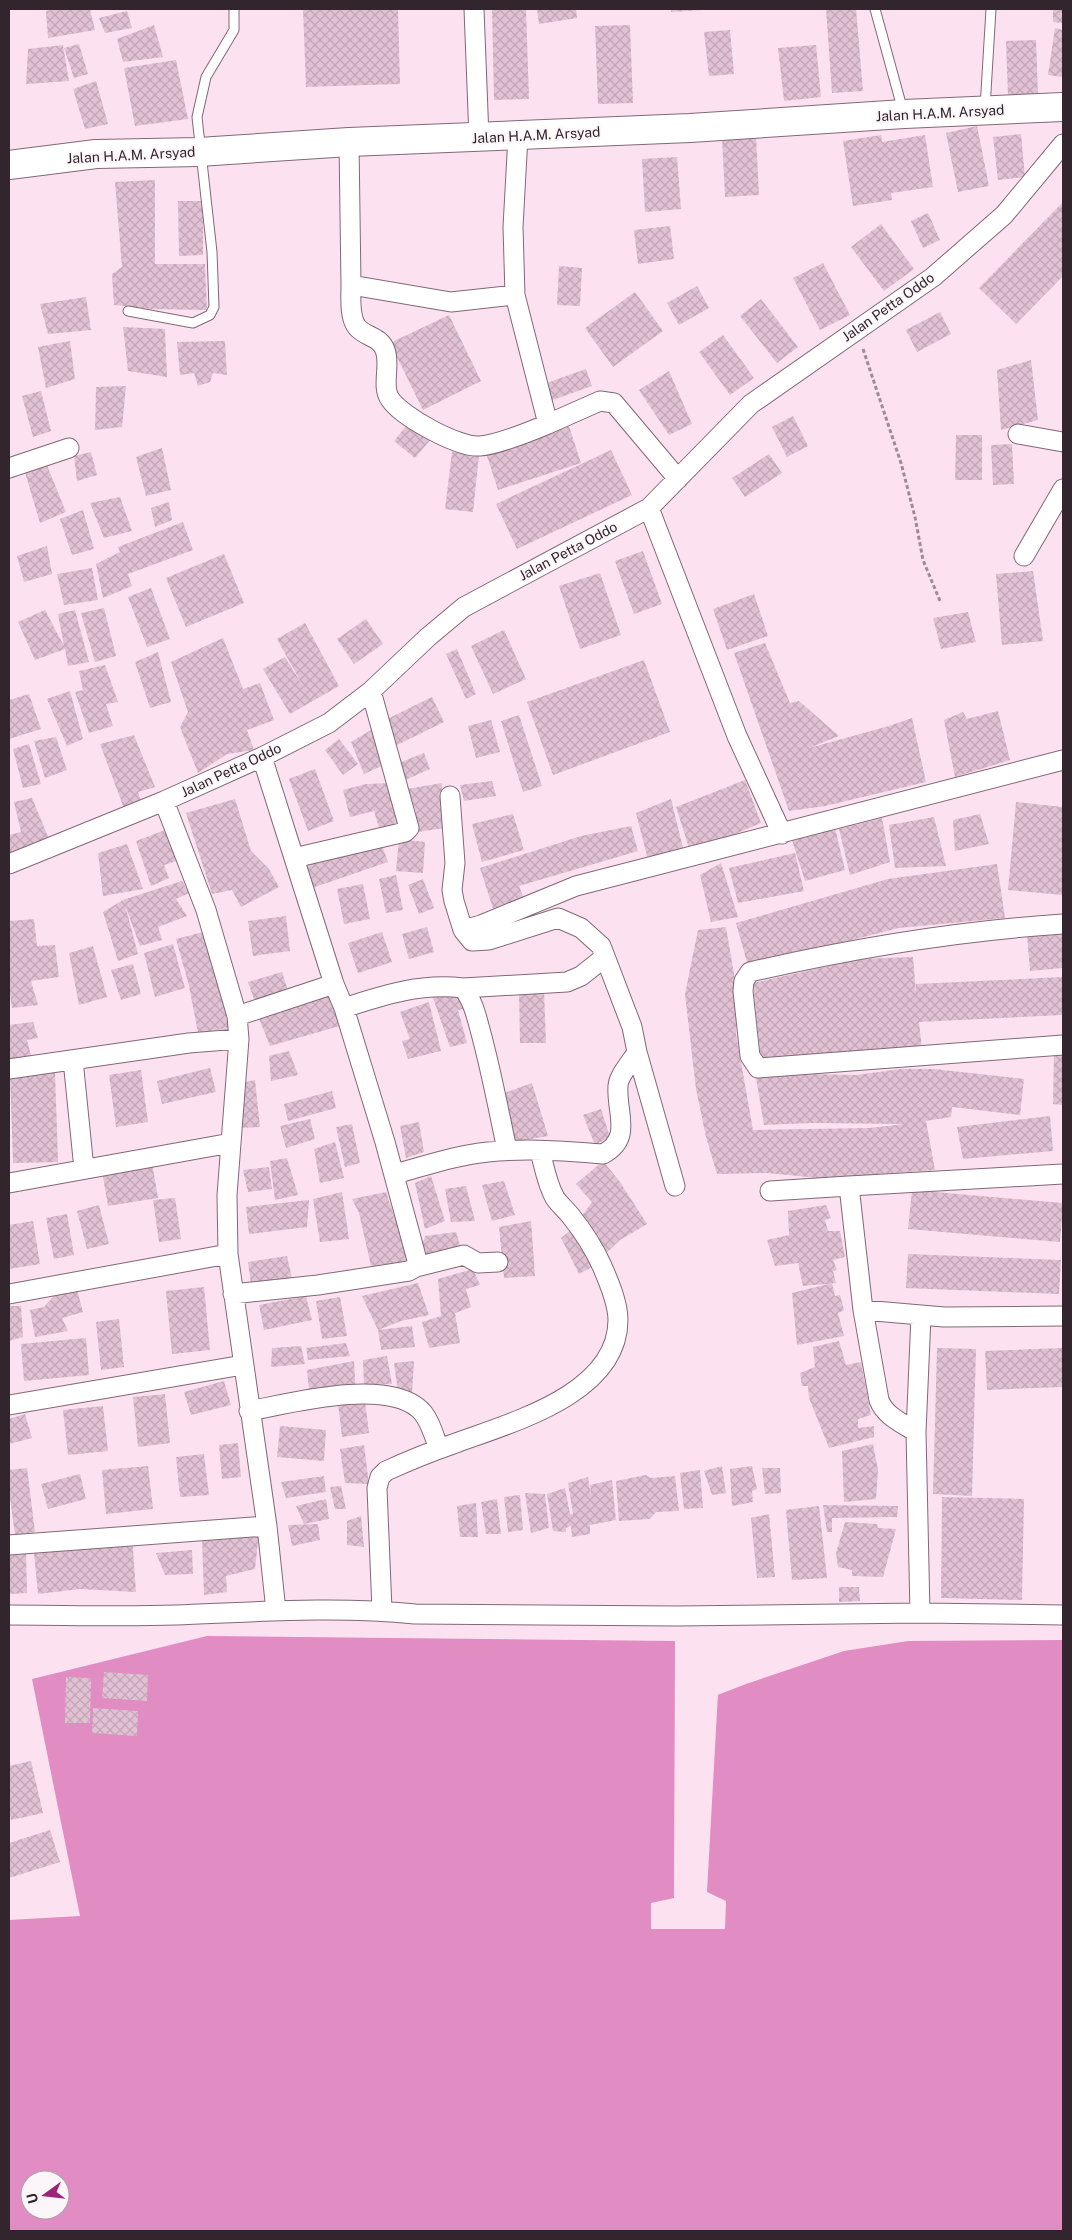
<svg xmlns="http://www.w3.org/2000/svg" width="1072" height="2240" viewBox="0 0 1072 2240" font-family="'Public Sans',sans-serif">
<defs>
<pattern id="building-cross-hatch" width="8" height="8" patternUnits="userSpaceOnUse" patternTransform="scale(1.25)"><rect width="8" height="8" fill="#e1c1d4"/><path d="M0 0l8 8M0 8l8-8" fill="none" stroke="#c2a6b6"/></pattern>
</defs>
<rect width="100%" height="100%" fill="#fce2f1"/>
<path fill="#e18cc2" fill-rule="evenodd" d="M207,1636L675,1641L689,1706L746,1684L844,1651L908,1641L1063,1640V2231H9V1920L80,1916L32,1679ZM30,2180H60V2210H30Z"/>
<path fill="#fce2f1" d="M675,1641H678L691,1703L718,1693L707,1892L726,1901L725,1929H651V1903L674,1898Z"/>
<path fill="url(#building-cross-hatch)" d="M56,9H90L95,30L48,38L46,11Z
M303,9H398L400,84L306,87Z
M492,9H526L529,99L494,100Z
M537,9H576L577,18L539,24Z
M671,9H703V10L671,12Z
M826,9H856L863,91L832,93Z
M1053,9H1063V23L1053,22Z
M127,11L132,28L105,33L99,18Z
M154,25L163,57L123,62L117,39Z
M630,25L633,103L598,104L595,26Z
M1055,28L1063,30V77L1048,75Z
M730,30L734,74L709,76L704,32Z
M1036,40L1038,95L1008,96L1006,41Z
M79,44L88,74L74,78L64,48Z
M63,45L69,81L26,84L28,49Z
M816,45L821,97L784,101L778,48Z
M176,60L188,119L135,126L124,68Z
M96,81L108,124L85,129L73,89Z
M977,126L989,186L958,192L946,133Z
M1021,134L1025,177L998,180L993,137Z
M881,135L882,142L925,135L933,187L891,193L892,200L853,206L843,141Z
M756,136L759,195L725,197L722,138Z
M677,157L681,209L645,212L642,159Z
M155,180V264H205L207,310L151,309L114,305L112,274L122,267L115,182Z
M178,201H203V255L179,256Z
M1062,203L1063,276L1016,324L979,288Z
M928,213L940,240L923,248L911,221Z
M881,224L914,269L884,291L851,247Z
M670,226L674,259L638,264L634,230Z
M823,263L850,315L820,330L793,278Z
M559,266L582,268L580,306L557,305Z
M697,286L709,308L679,325L667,303Z
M635,292L663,331L613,367L585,328Z
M86,297L91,330L48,334L40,304Z
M761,299L798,347L777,363L740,316Z
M940,312L951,334L917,352L906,330Z
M449,315L481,381L423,410L390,343Z
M123,327L165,329L167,377L128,371Z
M723,335L754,378L730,395L699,352Z
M70,341L75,379L46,388L38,347Z
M225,341L227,375L213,373L210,382L198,386L194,373L180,375L177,342Z
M1031,360L1038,420L1001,430L997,370Z
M586,369L592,386L550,401L544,384Z
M669,371L692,424L669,435L639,390Z
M126,386L122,427L95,430L96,387Z
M41,391L51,431L33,437L22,396Z
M793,416L808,446L787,457L772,427Z
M410,421L432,438L415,458L394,441Z
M569,426L581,463L498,490L486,453Z
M956,435H982V480H955Z
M1012,444L1014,484L993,485L991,445Z
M162,448L171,490L146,496L136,457Z
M611,450L632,495L517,549L496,504Z
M91,452L97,475L77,481L74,456Z
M452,452L479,455L473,512L445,509Z
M769,454L782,473L745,497L732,478Z
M46,463L66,512L40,523L24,469Z
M120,497L132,531L104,538L90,503Z
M169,502L172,520L155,527L151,508Z
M83,510L94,549L72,555L60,519Z
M183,522L193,550L128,574L132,586L103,598L96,564L120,552L118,547Z
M47,546L52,574L24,582L17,556Z
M643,551L662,604L634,614L615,561Z
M224,554L244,603L186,627L166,578Z
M92,568L98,600L64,605L57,574Z
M1033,571L1043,641L1002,645L996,574Z
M600,573L621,635L580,649L559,586Z
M151,588L170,639L147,647L128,597Z
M754,594L768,636L727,650L713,609Z
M104,608L116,656L95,662L81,613Z
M45,610L64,646L58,614L75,610L89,662L68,666L65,649L35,660L18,622Z
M968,612L976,642L941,649L933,618Z
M366,619L383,644L354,664L337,639Z
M305,623L339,686L290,714L263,669L285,657L304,688L277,639Z
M504,630L526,679L493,694L471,646Z
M223,638L243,689L260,683L274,720L247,730L254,750L227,754L198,773L180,727L188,712L171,662Z
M765,643L790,703L799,701L839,736L809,748L889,726L912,718L926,782L825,806L789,811L734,653Z
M457,649L476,694L466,699L446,654Z
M158,652L171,702L150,708L135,662Z
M644,660L670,732L553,775L527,702Z
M105,665L118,702L106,704L113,726L89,733L75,692L83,690L79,671Z
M70,691L83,739L67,746L47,699Z
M29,694L41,729L9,739V700Z
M432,697L444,722L395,746L383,721Z
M998,711L1010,760L955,777L944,720L963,712L967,719Z
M519,715L542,786L523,792L501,721Z
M491,720L500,752L476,758L468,726Z
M376,727L386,764L364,774L351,742Z
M134,735L155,787L138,792L143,806L125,811L100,744Z
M56,737L67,770L45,778L34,741Z
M339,739L358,764L343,775L325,750Z
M29,744L41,784L23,788L13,749Z
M424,753L430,769L403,781L396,764Z
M315,769L334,821L308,831L289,779Z
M745,780L761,823L719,841L690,851L676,807Z
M492,781L496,796L464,801L460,785Z
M393,783L405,828L380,831L374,811L350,817L343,790L366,784Z
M442,783L444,828L418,832L415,808L407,789Z
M32,798L49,839L9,853V835L21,832L14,802Z
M235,799L251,851L269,869L279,887L241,907L232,890L212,894L186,813Z
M671,799L684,852L648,860L636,813Z
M1016,802L1063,807L1062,895L1008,890Z
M513,814L524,850L482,862L472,824Z
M980,814L989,844L955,851L953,820Z
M934,817L946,866L895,868L889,825Z
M882,818L890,862L850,875L839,829Z
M631,826L638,851L519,886L526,904L495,915L480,868L581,836Z
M835,828L845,870L805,881L792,840Z
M165,830L177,861L164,865L169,878L151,886L136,841Z
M399,839L425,842L423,873L396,871Z
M380,840L388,862L309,889L302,867Z
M127,844L143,889L103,896L98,853Z
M795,853L804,891L738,903L729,868Z
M721,863L738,917L711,922L700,875Z
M997,864L1005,918L899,928L748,966L736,923L888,879Z
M396,875L403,910L386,913L379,879Z
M423,879L434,908L419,914L408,885Z
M182,881L189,893L176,899L187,916L158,927L162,940L140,946L125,905L138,954L118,961L103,912L123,900Z
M363,884L370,919L344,924L337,889Z
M286,916L290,951L253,956L248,921Z
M34,919L37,946L55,945L59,977L31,981L38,1005L12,1008L9,989V921Z
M427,927L434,952L409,959L402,934Z
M726,927L736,986V1034L753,1130L870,1128L904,1124L812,1123L764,1125L756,1078L809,1074L856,1075L901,1069H934L1024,1079L1020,1115L952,1107L951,1117L926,1121L935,1170L878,1174L839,1180L767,1173L717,1174L706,1137L696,1089L685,994L698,930Z
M203,932L221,982L228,1028L198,1033L189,986L176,939Z
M382,932L392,962L358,973L348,943Z
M1063,932V968L1030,971L1027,935Z
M173,944L185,988L155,997L144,953Z
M93,946L107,997L79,1005L69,953Z
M913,957L916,993V984L1063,977V1015L919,1022L922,1049L761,1062L753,983L860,959Z
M133,964L141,994L121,1000L111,970Z
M282,972L289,994L256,1005L248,982Z
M463,988L469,1008L458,1010L467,1043L450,1047L432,995Z
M333,991L343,1025L270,1046L258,1016Z
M519,991H544L546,1043H520Z
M429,1002L441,1051L408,1059L402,1041L410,1039L400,1012Z
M33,1022L38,1038L27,1040L32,1059L9,1060V1025Z
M289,1051L298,1075L271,1081L269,1056Z
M1054,1052L1063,1053V1105L1053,1104Z
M210,1068L216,1092L162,1104L157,1081Z
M141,1070L148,1122L116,1127L109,1075Z
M55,1071L58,1162L13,1163L10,1072Z
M255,1080L260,1127L239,1128L241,1083Z
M532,1083L548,1136L515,1142L502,1094Z
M332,1091L336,1108L288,1121L284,1104Z
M601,1109L610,1137L595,1145L583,1115Z
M1050,1116L1053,1151L963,1159L957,1127Z
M310,1119L315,1139L286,1148L280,1126Z
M419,1122L424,1152L406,1158L400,1126Z
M352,1124L360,1163L345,1167L336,1127Z
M335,1142L344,1178L320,1183L314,1149Z
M287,1158L298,1195L275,1200L270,1161Z
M603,1161L620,1182L647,1224L620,1240L602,1257L579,1220L592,1202L576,1184Z
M152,1162L158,1198L108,1206L102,1171Z
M269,1167L272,1189L248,1192L243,1170Z
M431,1176L445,1221L425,1229L415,1183Z
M504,1181L515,1215L492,1221L482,1185Z
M466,1186L475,1221L451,1222L445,1189Z
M912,1190L1063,1203L1060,1242L908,1229Z
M342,1192L349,1239L320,1242L313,1199Z
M386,1192L394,1216L405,1234L408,1261L371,1266L359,1213L352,1199Z
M175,1198L181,1239L159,1242L153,1200Z
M309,1200L307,1227L249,1234L246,1207Z
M99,1205L109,1244L87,1249L77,1211Z
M826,1205L831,1218L825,1220L828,1231H840L845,1257L833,1260L837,1270L833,1271L836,1283L803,1286L798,1263L775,1266L767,1240L789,1235L788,1211Z
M67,1214L74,1255L54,1259L46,1218Z
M33,1221L40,1264L9,1269V1225Z
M531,1221L535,1276L504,1278L499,1227Z
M575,1227L600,1263L579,1274L561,1238Z
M456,1232L461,1249L425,1255L418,1246L424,1240L425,1236Z
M908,1254L1061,1260L1059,1294L906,1288Z
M287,1256L292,1278L251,1285L248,1262Z
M473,1269L480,1285L466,1289L471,1307L455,1313L460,1343L429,1348L422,1322L441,1316L438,1279Z
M418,1283L429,1315L401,1321L378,1330L362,1296Z
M832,1283L835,1296L840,1295L844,1310L838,1313L844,1336L797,1345L792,1293Z
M204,1287L210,1350L172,1354L166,1291Z
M77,1290L83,1312L62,1318L68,1331L35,1337L30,1310L44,1307L54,1296Z
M306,1296L312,1320L264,1330L259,1305Z
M340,1297L347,1336L322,1339L316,1301Z
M9,1306H21L23,1337L9,1341Z
M119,1319L124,1367L101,1370L96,1322Z
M412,1326L415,1347L381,1350L378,1330Z
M86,1338L89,1375L24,1381L21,1344Z
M839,1341L846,1365L861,1362L871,1415L858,1419V1428L874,1426V1437L829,1448L809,1398L808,1386H802L800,1373L815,1367L813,1347Z
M346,1343L350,1356L308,1360L306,1348Z
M301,1346L305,1364L271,1367L272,1348Z
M937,1348L976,1349L972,1496L933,1494Z
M1063,1348V1387L987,1390L985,1351Z
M387,1356L392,1384L364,1385L363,1360Z
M354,1361L356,1395L310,1400L307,1370Z
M414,1361L412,1393H398L394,1363Z
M224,1381L231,1405L191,1415L184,1392Z
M165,1394L170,1443L138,1447L133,1397Z
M365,1401L369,1433L342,1437L338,1403Z
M103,1406L108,1451L68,1455L63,1410Z
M25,1414L32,1438L9,1444V1419Z
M280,1426L326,1430L324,1461L277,1457Z
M238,1443L241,1477L222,1479L219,1445Z
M873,1444L878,1470L876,1499L844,1502L842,1451Z
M364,1445L369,1484L345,1483L340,1449Z
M204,1454L209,1495L180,1497L176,1457Z
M148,1466L153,1509L106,1514L102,1470Z
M722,1466L726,1493L712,1495L704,1471Z
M752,1466L757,1489L752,1491L753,1502L732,1506L730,1469Z
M27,1468L35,1532L15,1535L9,1490V1470Z
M762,1468H780L781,1493L765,1494Z
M700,1470L703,1508L684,1509L680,1473Z
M80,1474L86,1499L48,1509L41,1484Z
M646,1475L651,1478L675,1476L679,1511L656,1512L650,1519L619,1521L616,1481Z
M324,1476L326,1492L286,1498L281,1482Z
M588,1477L591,1497L590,1485L612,1480L616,1520L590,1525V1534L572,1537L571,1526L566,1528V1532L553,1531L547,1494L565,1488L570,1514H573L568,1483Z
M341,1486L346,1509H335L330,1487Z
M525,1493L545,1494L549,1528L531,1533Z
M520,1495L523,1530L508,1532L504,1497Z
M942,1497L1024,1499L1022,1600L941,1598Z
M326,1499L329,1519L304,1524L296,1506Z
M497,1499L501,1534H486L481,1502Z
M476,1503L478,1537H460L457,1506Z
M823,1505L898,1506L897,1517L832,1518V1532H827Z
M819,1506L827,1578L792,1580L786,1510Z
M769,1514L775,1577L757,1578L751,1518Z
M361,1516L364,1547L347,1545V1521Z
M845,1522L877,1524L878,1528L896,1529L883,1577L852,1576V1570L838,1567L836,1553Z
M318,1524L320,1540L292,1546L288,1525Z
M259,1533L255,1569L226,1576L227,1592L204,1595L202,1538Z
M132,1536L136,1592L80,1589L38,1594L33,1543Z
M9,1550H26L27,1593L9,1594Z
M192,1550L193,1574L165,1575L156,1553Z
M839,1587H859L860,1601L839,1602Z
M104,1672L148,1675L147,1701L102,1698Z
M66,1677L91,1678L90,1723H65Z
M93,1708L138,1711L137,1736L92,1733Z
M31,1761L43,1813L11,1820L9,1812V1766Z
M50,1830L60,1862L9,1878V1843Z"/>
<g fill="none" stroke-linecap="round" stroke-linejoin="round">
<g stroke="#836778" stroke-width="11">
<path id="service" d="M875,9L903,111
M985,108L991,9
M128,311L193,323L210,315L214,307L212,252L197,117L206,77L234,30V9"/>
</g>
<g stroke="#836778" stroke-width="21">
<path id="minor" d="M474,9L479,138
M349,142L351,285C351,297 349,317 357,327C365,337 380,336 385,350C391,365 381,386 390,399C402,417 459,448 480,446C498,445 531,431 548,424L515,295L513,227L518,136
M351,285L451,302L515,295
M548,424L600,401L614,403L678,479
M1018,434L1063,442
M9,468L69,448
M649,508L737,736L782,834
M1024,556L1063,489
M262,757L294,858
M450,796L455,863L452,890L454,901L463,930L481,925L576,886L1063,760
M164,801L206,910L237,1016L239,1039L227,1195L228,1254L267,1526L276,1611
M9,864L164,801L262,757L329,723L371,691L428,637L464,607L649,508L751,404L933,277L1004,215L1063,144
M1063,924C957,931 854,948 750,972L744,981L743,991L750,1056L758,1068L1063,1045
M463,988L567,982L581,976L605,957
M344,1008C383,995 421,983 463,988C474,1002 477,1019 482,1037C492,1075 499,1112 507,1150
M237,1016L334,984
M637,1052L675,1186
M73,1060L84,1169
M9,1069L189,1043L239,1039
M395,1174C425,1166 456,1155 488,1152C526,1148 566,1151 603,1154C633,1138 616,1113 618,1086C618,1076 632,1061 637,1052L632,1027L601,946L581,928L558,918L489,940L472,941L463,930
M9,1183L231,1143
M849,1186L1063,1174
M770,1191L849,1186L863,1310L879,1400C885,1416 902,1423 916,1432L920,1613
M416,1267L464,1255L478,1263L498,1262
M9,1294L228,1254
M233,1294L318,1285L409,1271L416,1267L417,1260L385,1142L344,1008L334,984L294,858L405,832L409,828L371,691
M863,1310L944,1317L1063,1316
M9,1405L243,1365
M249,1411C292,1403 382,1379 418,1408C429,1416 434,1436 439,1449
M916,1432L921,1316
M9,1545L267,1526
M382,1610L377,1488L380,1477L386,1471C408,1461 430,1452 453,1444C509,1423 618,1395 618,1320C618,1303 609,1282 602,1266C594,1248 582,1230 570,1215C565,1209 559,1204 555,1198C547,1184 544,1166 540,1151
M9,1615C64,1615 120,1617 176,1615C255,1612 336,1606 415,1614L677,1616L920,1613L1063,1615"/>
</g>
<g stroke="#836778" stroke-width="30">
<path id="trunk" d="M9,165L96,154L199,152L349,142L690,128L904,114L1063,107"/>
</g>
<path stroke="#9f8b97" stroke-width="3" stroke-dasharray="4 2.5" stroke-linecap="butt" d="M863,349L901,463L915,517L923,560L940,601"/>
<use href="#service" stroke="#fff" stroke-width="9"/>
<use href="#minor" stroke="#fff" stroke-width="19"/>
<use href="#trunk" stroke="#fff" stroke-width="28"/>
</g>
<g text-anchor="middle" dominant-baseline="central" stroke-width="4" stroke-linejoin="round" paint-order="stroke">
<g font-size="14" fill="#32252d" stroke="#fcf6fa">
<text transform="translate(940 113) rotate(-3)">Jalan H.A.M. Arsyad</text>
<text transform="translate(536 135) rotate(-3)">Jalan H.A.M. Arsyad</text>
<text transform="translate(131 155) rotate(-3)">Jalan H.A.M. Arsyad</text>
<text transform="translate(888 307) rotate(-35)">Jalan Petta Oddo</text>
<text transform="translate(568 551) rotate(-28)">Jalan Petta Oddo</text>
<text transform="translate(231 770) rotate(-25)">Jalan Petta Oddo</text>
</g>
</g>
<rect width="1072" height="2240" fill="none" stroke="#32252d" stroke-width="20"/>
<g transform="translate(45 2195) rotate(255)"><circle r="24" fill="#fcf6fa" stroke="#aba2a8"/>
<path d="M0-4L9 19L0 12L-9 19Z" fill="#9d237b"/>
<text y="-8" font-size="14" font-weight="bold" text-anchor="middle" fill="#32252d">U</text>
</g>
</svg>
